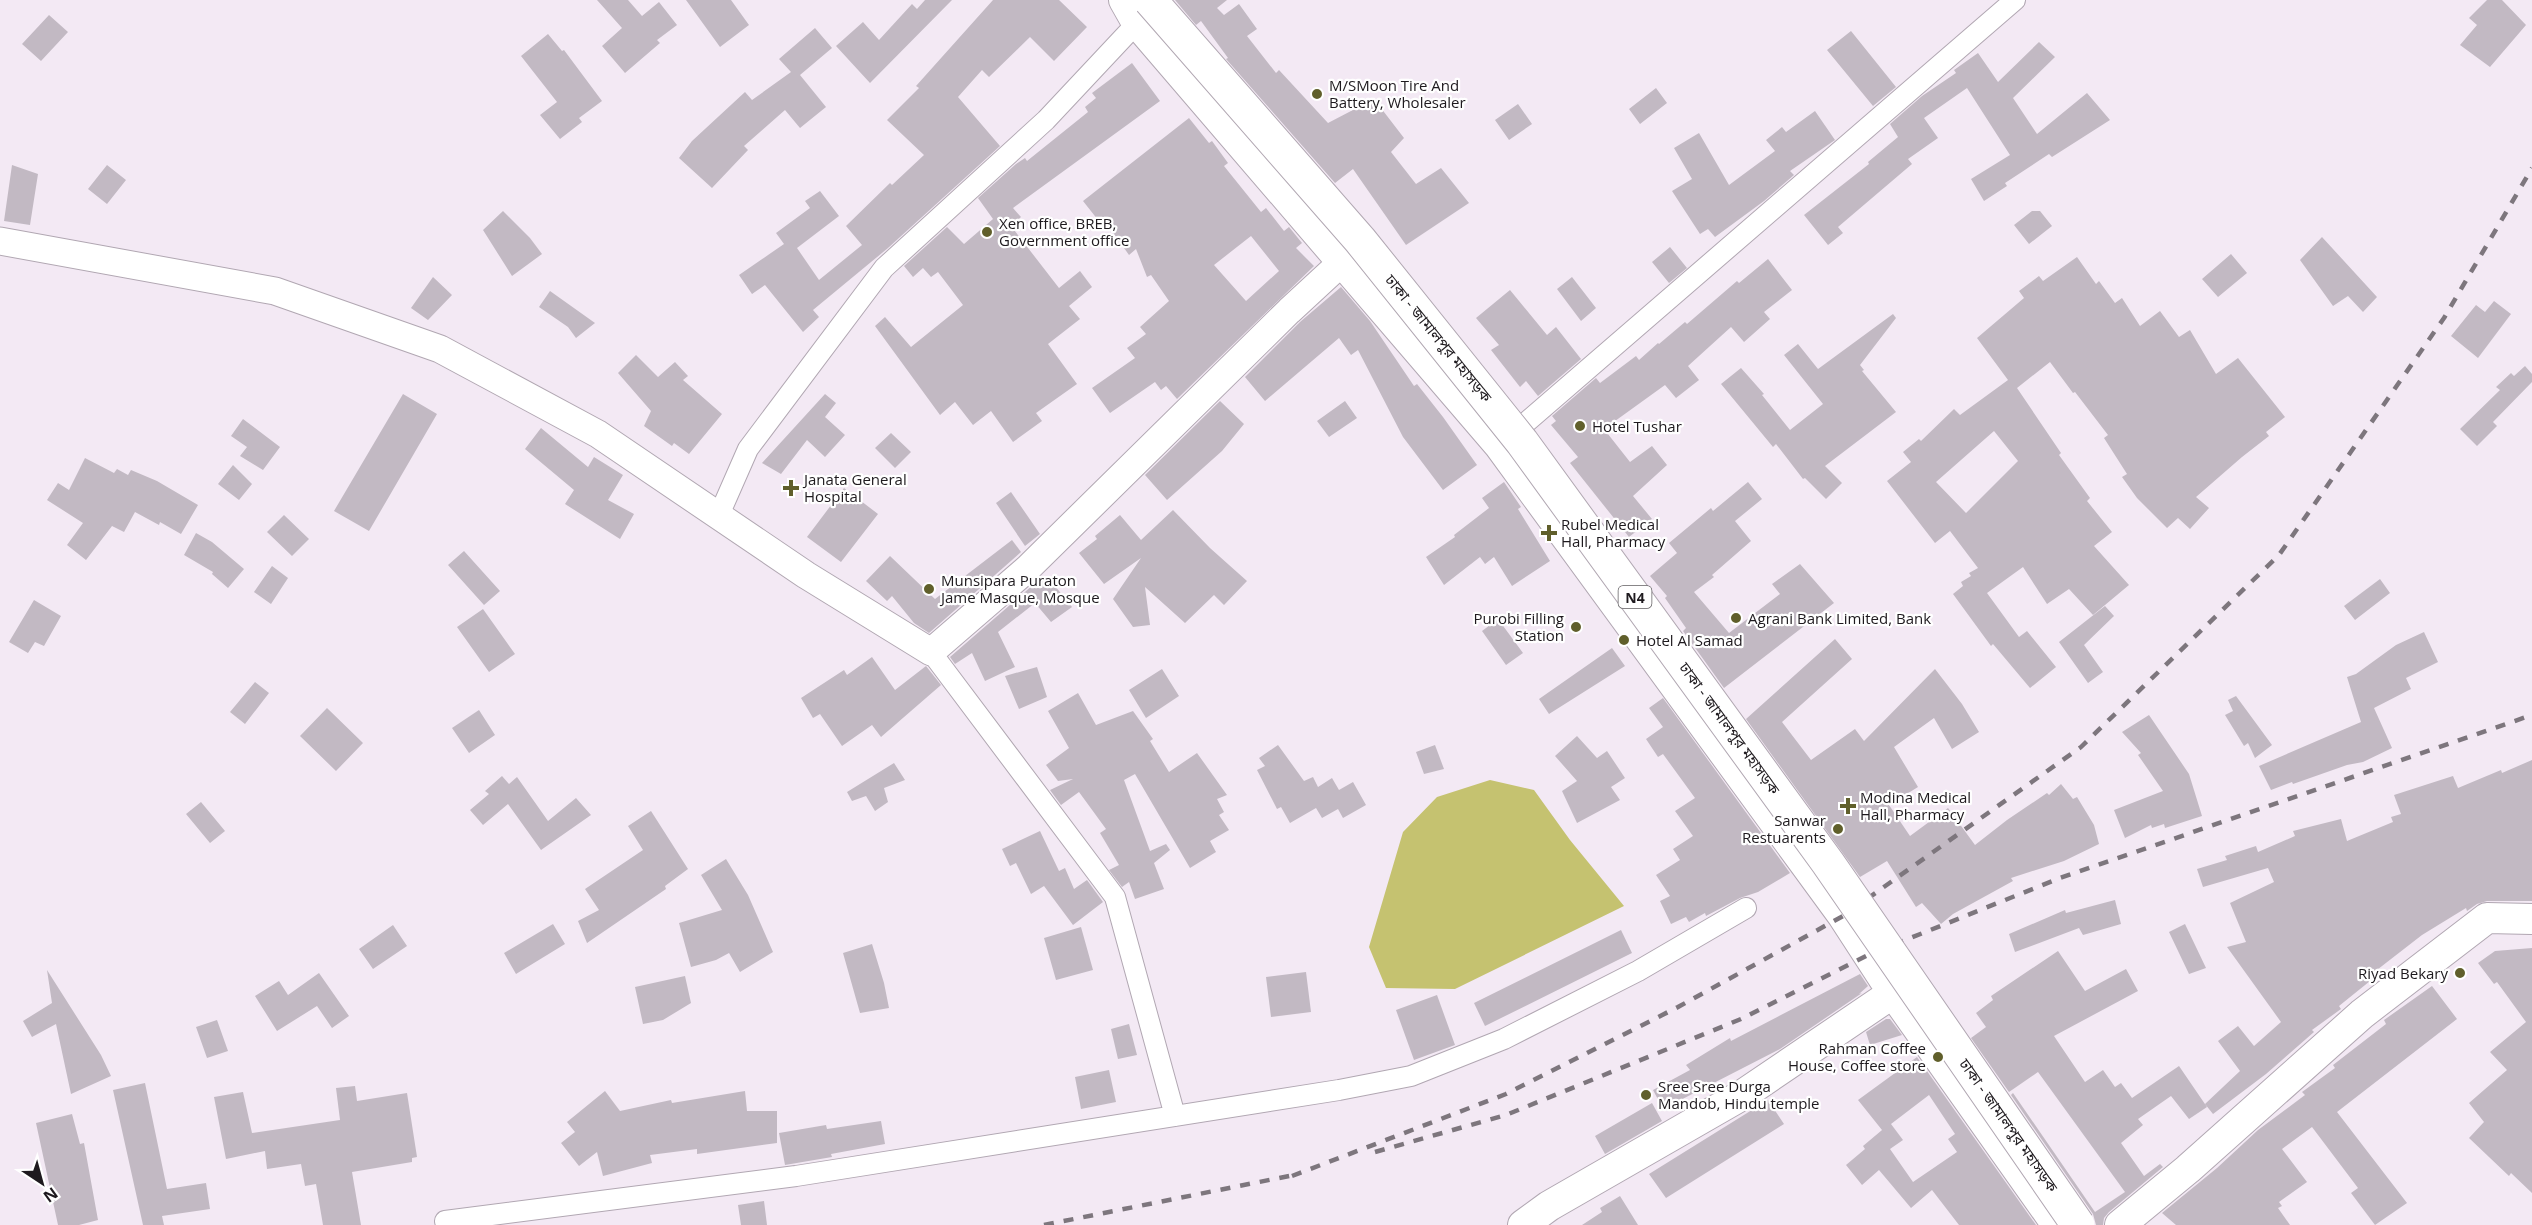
<svg xmlns="http://www.w3.org/2000/svg" width="2532" height="1225" viewBox="0 0 2532 1225" font-family="'Open Sans','Noto Sans Bengali',sans-serif">
<rect width="100%" height="100%" fill="#f3e9f4"/>
<path fill="#c5c270" d="M1490,780L1534,790L1570,840L1624,906L1455,989L1386,988L1369,947L1403,832L1437,797Z"/>
<path fill="#c2b9c3" fill-rule="evenodd" d="M597,0H628L642,16L659,2L677,25L657,40L660,43L625,73L602,46L622,28Z
M686,0H731L749,25L720,47Z
M925,0H952L870,83L836,46L863,22L879,40L912,4L917,9Z
M993,0H1059L1087,27L1054,61L1030,37L989,77L982,70L958,97L1000,146L888,248L813,310L819,317L803,332L765,285L752,294L739,275L784,244L776,233L810,208L805,201L820,191L839,216L797,248L819,280L862,245L846,226L890,183L892,185L924,155L887,120L919,88L916,86Z
M1175,0H1227L1217,8L1224,15L1239,4L1257,29L1247,36L1276,73L1279,70L1328,123L1374,99L1404,138L1391,152L1416,184L1441,168L1469,203L1406,245L1353,169L1335,183L1226,59L1228,58L1201,21L1196,25Z
M2487,0H2502L2526,25L2490,67L2460,45L2477,25L2469,18Z
M49,15L68,32L41,61L22,44Z
M815,28L832,48L800,75L826,107L800,128L785,110L744,146L748,150L712,188L679,158L692,141L745,92L752,100L791,72L779,59Z
M1851,31L1896,87L1873,106L1827,50Z
M548,34L562,51L564,50L602,101L579,118L582,122L560,139L540,115L557,102L521,56Z
M2039,42L2055,57L2013,98L2037,134L2087,93L2110,120L2052,157L2049,154L2005,183L2007,186L1984,201L1971,179L2010,155L1967,88L1924,118L1938,138L1908,159L1912,164L1838,227L1843,233L1828,245L1804,215L1869,164L1868,162L1898,137L1890,124L1922,96L1956,73L1954,70L1978,53L1998,82Z
M1132,63L1160,101L1013,208L1021,217L1011,226L1059,288L1080,271L1092,287L1069,306L1080,319L1048,344L1077,384L1036,413L1042,421L1013,442L991,411L973,425L955,402L940,415L875,326L885,317L911,347L963,305L938,272L931,277L923,268L913,277L904,266L947,227L964,244L993,219L978,198L1016,164L1025,158L1027,161L1088,112L1085,107L1096,98L1092,93Z
M1656,88L1667,103L1640,124L1629,109Z
M1518,104L1532,124L1509,140L1495,120Z
M1815,111L1835,140L1790,171L1794,175L1764,201L1715,237L1708,229L1700,234L1672,191L1692,179L1674,148L1699,133L1729,185L1775,151L1766,140L1782,127L1786,132Z
M1189,118L1209,143L1212,141L1228,163L1224,166L1261,212L1266,208L1284,231L1289,227L1302,243L1296,248L1314,266L1177,399L1166,386L1161,390L1155,382L1110,413L1092,388L1135,358L1127,348L1146,334L1140,327L1169,301L1151,275L1147,277L1136,249L1129,255L1102,217L1098,220L1083,201ZM1251,236L1279,271L1246,301L1214,265Z
M12,165L38,174L30,225L4,221Z
M107,165L126,180L107,204L88,189Z
M503,211L530,238L542,254L512,276L483,230Z
M2032,211H2040L2052,226L2029,244L2014,225Z
M2322,237L2377,297L2363,312L2348,296L2333,306L2300,260Z
M1670,247L1687,268L1669,283L1652,262Z
M2231,254L2247,273L2218,297L2202,279Z
M2077,257L2096,284L2099,281L2115,303L2122,298L2140,326L2160,311L2179,337L2190,330L2216,374L2238,358L2285,417L2266,432L2269,436L2242,457L2196,497L2209,508L2190,529L2178,518L2167,528L2137,498L2122,477L2127,474L2104,438L2108,435L2075,392L2073,393L2050,362L2017,388L2061,453L2059,455L2090,498L2087,501L2112,532L2094,546L2129,585L2093,615L2069,589L2047,604L2023,567L1987,593L2019,637L2027,631L2056,667L2030,688L1993,644L1991,646L1953,594L1963,586L1961,582L1971,576L1969,573L1978,568L1950,531L1935,543L1887,481L1911,462L1903,452L1919,439L1921,441L1954,409L1960,415L2008,380L1977,338L2024,298L2019,291L2039,276L2043,281ZM1994,431L2018,461L1966,513L1936,482Z
M1768,259L1792,290L1764,312L1770,319L1744,342L1731,327L1688,366L1699,380L1676,398L1665,385L1604,429L1630,462L1652,446L1667,465L1633,496L1652,519L1629,537L1570,463L1578,457L1551,425L1556,421L1552,416L1596,378L1600,383L1636,356L1639,360L1658,343L1659,344L1685,322L1687,324L1737,281L1739,283Z
M433,277L452,295L428,320L411,308Z
M1572,277L1596,308L1581,321L1557,289Z
M1341,287L1370,321L1414,386L1417,384L1443,417L1477,465L1443,490L1403,437L1358,350L1351,355L1339,338L1265,401L1245,377L1300,322Z
M1510,290L1547,335L1556,327L1581,359L1538,396L1526,381L1520,387L1491,350L1499,345L1476,318Z
M550,291L595,323L576,338L568,327L539,307Z
M2494,301L2511,314L2478,358L2451,336L2476,305L2485,312Z
M1893,314L1896,318L1860,365L1864,370L1862,371L1896,412L1825,466L1842,483L1826,499L1805,478L1803,479L1776,444L1773,447L1721,384L1741,368L1764,394L1762,395L1790,430L1823,404L1784,355L1798,344L1818,369Z
M636,355L658,377L675,362L688,376L683,380L722,414L689,454L674,443L672,446L644,426L651,411L618,373Z
M2525,366L2532,374V382L2493,422L2497,426L2477,446L2460,429L2500,390L2496,387L2511,373L2514,376Z
M403,394L437,414L369,531L334,511Z
M825,394L836,403L825,417L845,435L825,457L807,440L781,474L762,463Z
M1220,401L1244,424L1222,451L1167,500L1145,475Z
M1345,401L1357,418L1329,437L1317,421Z
M243,419L280,447L263,470L240,456L247,447L231,436Z
M541,428L588,467L594,457L623,475L608,500L634,514L620,539L565,504L574,490L525,449Z
M891,433L911,452L895,468L875,448Z
M85,458L114,473L117,469L128,475L131,470L157,481L198,505L181,534L160,522L159,525L135,512L124,532L112,526L86,560L67,545L83,523L47,500L58,483L69,490Z
M233,465L252,484L239,500L218,484Z
M1504,482L1521,507L1518,509L1550,561L1512,586L1494,557L1485,564L1480,557L1444,585L1426,557L1455,537L1454,535L1489,508L1482,498Z
M1748,482L1762,499L1735,521L1751,541L1712,575L1714,577L1694,592L1729,633L1780,594L1772,584L1800,564L1834,603L1724,688L1683,631L1686,628L1665,598L1667,596L1650,576L1677,553L1669,543L1711,508L1713,511Z
M844,488L878,514L841,562L807,537Z
M1011,492L1040,534L1025,546L996,503Z
M1173,510L1210,548L1247,581L1224,605L1214,595L1185,623L1145,587L1150,625L1133,627L1113,599L1141,558L1104,584L1079,553L1097,539L1095,536L1120,515L1141,540Z
M284,515L309,539L292,556L267,532Z
M196,533L212,542L244,569L228,588L212,574L213,572L184,555Z
M1012,540L1021,552L929,633L914,623L892,596L887,601L866,581L890,556L935,599Z
M464,551L500,591L484,605L448,565Z
M272,566L288,578L271,604L254,592Z
M1047,576L1072,607L1051,622L1035,603L998,632L1015,667L985,681L972,653L955,664L950,657L1041,578L1042,580Z
M2380,579L2390,593L2355,620L2344,606Z
M34,600L61,616L44,646L35,642L28,653L9,642Z
M2105,606L2114,616L2084,645L2103,672L2088,683L2059,642Z
M483,609L515,654L489,672L457,627Z
M1498,619L1523,653L1506,665L1482,631Z
M2424,632L2438,662L2406,678L2411,689L2374,708L2392,748L2363,762L2347,765L2293,784L2292,782L2271,790L2259,766L2361,722L2347,677L2356,674L2396,645Z
M1835,639L1852,659L1782,722L1811,760L1855,729L1864,741L1935,669L1962,704L1979,732L1952,749L1934,718L1894,747L1918,787L1889,805L1910,836L1948,808L1975,845L2007,820L2047,793L2049,795L2061,784L2073,799L2077,797L2094,825L2099,844L2064,861L2011,878L2013,881L1953,914L1941,924L1922,903L1916,907L1887,861L1860,877L1746,719Z
M1612,648L1625,666L1549,714L1539,699Z
M872,657L895,690L926,666L941,685L881,737L872,725L842,746L820,714L813,718L801,698L844,670L847,675Z
M1037,667L1047,697L1019,709L1005,676Z
M1162,669L1179,696L1146,718L1129,690Z
M255,682L269,693L245,724L230,712Z
M1078,693L1096,725L1133,711L1153,739L1150,741L1169,772L1197,753L1227,795L1217,799L1224,812L1219,815L1229,830L1210,841L1216,852L1190,868L1135,774L1124,780L1150,851L1166,844L1170,850L1154,863L1164,889L1135,899L1129,882L1122,887L1109,870L1119,865L1100,833L1106,829L1079,792L1061,805L1050,790L1073,779L1058,781L1046,765L1069,748L1048,711Z
M2236,696L2272,745L2255,758L2248,743L2244,746L2225,715L2233,711L2228,700Z
M1663,698L1790,873L1758,892L1740,898L1706,916L1705,913L1689,922L1686,917L1671,924L1660,901L1670,896L1656,875L1680,860L1673,849L1693,836L1675,811L1695,798L1663,754L1658,757L1646,739L1663,727L1649,708Z
M327,708L363,743L336,771L300,736Z
M479,710L495,735L469,753L452,728Z
M2149,715L2189,774L2202,816L2165,828L2164,824L2152,828L2151,825L2125,838L2114,810L2163,791L2138,755L2141,753L2122,732Z
M1577,736L1597,758L1607,751L1625,778L1611,787L1620,800L1577,823L1562,791L1577,781L1555,756Z
M1278,745L1304,781L1313,777L1318,787L1332,778L1339,790L1353,782L1366,805L1343,818L1338,809L1322,818L1316,808L1290,823L1281,807L1277,809L1257,770L1265,766L1259,758Z
M1435,745L1444,769L1424,774L1416,752Z
M2532,760V901H2487L2477,904L2467,911L2466,908L2422,935L2373,973L2375,977L2339,1006L2341,1009L2312,1030L2314,1032L2266,1074L2213,1114L2205,1104L2240,1071L2218,1041L2238,1026L2254,1046L2281,1022L2227,947L2246,942L2230,903L2274,882L2268,868L2203,887L2197,869L2227,860L2225,856L2256,846L2258,852L2295,836L2293,831L2341,819L2347,841L2393,822L2391,817L2401,814L2394,795L2453,776L2458,788L2501,770L2502,773Z
M894,763L905,780L884,788L888,802L875,811L866,796L852,801L847,792Z
M502,776L509,784L517,777L548,821L576,798L591,815L541,850L508,804L483,825L470,810L489,794L485,791Z
M201,802L225,831L210,843L186,814Z
M651,811L688,869L665,886L666,889L587,943L578,921L599,910L585,889L643,850L628,826Z
M1040,831L1059,871L1065,868L1074,889L1087,880L1103,902L1073,925L1044,886L1031,894L1016,863L1010,866L1002,849Z
M726,859L748,895L773,952L740,972L729,953L716,960L691,967L679,923L722,910L701,875Z
M2115,900L2121,924L2083,935L2079,928L2015,952L2009,934L2065,910L2066,913Z
M553,924L565,944L516,974L504,953Z
M2185,924L2206,968L2189,974L2169,932Z
M393,925L407,946L373,969L359,949Z
M1081,927L1093,970L1056,980L1044,938Z
M1621,930L1632,953L1485,1026L1474,1003Z
M872,944L884,983L889,1008L860,1013L843,953Z
M2532,948V1193L2511,1173L2509,1176L2469,1138L2484,1122L2469,1103L2507,1070L2490,1052L2526,1022L2497,982L2494,984L2478,963L2495,951Z
M2058,951L2085,991L2126,969L2138,991L2054,1036L2085,1082L2103,1070L2115,1087L2121,1083L2132,1098L2179,1066L2207,1107L2189,1119L2171,1096L2138,1119L2143,1125L2121,1143L2144,1176L2160,1164L2163,1167L2109,1212L2104,1218L2103,1225H2096L2093,1214L2011,1095L2013,1093L2095,1212L2125,1192L2038,1072L2009,1092L1971,1038L1986,1027L1976,1013L1993,1000L1991,996Z
M47,970L101,1055L111,1076L71,1094L56,1024L32,1037L23,1021L52,1003Z
M1306,972L1311,1012L1271,1017L1266,977Z
M319,973L349,1016L332,1028L317,1006L277,1031L255,996L279,981L288,995Z
M1860,974L1868,986L1859,994L1862,993L1780,1049L1663,1109L1653,1090L1690,1070L1686,1065L1730,1038L1731,1041Z
M685,976L691,1003L663,1020L643,1024L635,987Z
M2432,986L2457,1019L2337,1112L2407,1203L2375,1225L2351,1193L2358,1188L2312,1127L2282,1149L2307,1182L2279,1202L2282,1206L2278,1208L2290,1225H2176L2162,1213L2217,1168L2258,1130L2305,1095L2302,1092L2335,1068L2333,1065L2386,1024L2384,1020Z
M1437,995L1455,1045L1414,1060L1396,1010Z
M1886,1019H1890L1902,1035L1870,1045L1866,1032Z
M217,1020L228,1051L207,1058L196,1027Z
M1129,1024L1137,1055L1118,1059L1111,1029Z
M1917,1057L2036,1225H1959L1932,1190L1911,1208L1879,1170L1862,1185L1846,1165L1865,1149L1863,1146L1888,1125L1882,1130L1858,1100ZM1929,1095L1955,1134L1948,1139L1957,1152L1913,1182L1890,1149L1903,1140L1891,1124Z
M1109,1070L1116,1102L1081,1109L1075,1077Z
M145,1083L167,1189L206,1183L210,1209L162,1216L164,1225H143L113,1090Z
M355,1086L357,1101L407,1093L417,1157L412,1158V1162L352,1172L361,1225H323L316,1184L305,1186L301,1164L267,1169L265,1151L226,1159L214,1097L243,1092L252,1133L340,1120L336,1088Z
M605,1091L620,1111L671,1100L672,1103L745,1091L747,1111H777V1143L697,1154V1149L650,1155L652,1163L603,1176L597,1152L579,1166L561,1143L575,1132L567,1122Z
M1768,1100L1784,1124L1666,1198L1649,1174Z
M1652,1103L1662,1121L1605,1154L1595,1136Z
M72,1114L80,1144L84,1143L98,1220L79,1225H58L36,1123Z
M881,1121L885,1144L831,1154L832,1157L785,1165L779,1133L826,1125L827,1129Z
M1620,1196L1638,1225H1582L1602,1212L1600,1208Z
M764,1201L767,1225H741L738,1205Z"/>
<g fill="none" stroke-linecap="round" stroke-linejoin="round">
<g stroke="#b1a7b2" stroke-width="22">
<path id="street" d="M1508,438L2015,0
M719,515L748,449L884,268L1046,120L1137,23
M931,652L1115,897L1175,1116
M445,1221L796,1176L1339,1090L1411,1076L1504,1039L1638,971L1746,908"/>
</g>
<g stroke="#b1a7b2" stroke-width="29">
<path id="secondary" d="M0,241L275,291L440,349L598,434L806,575L931,652L1027,569L1289,311L1342,262"/>
</g>
<g stroke="#b1a7b2" stroke-width="32">
<path id="primary" d="M1124,0L1137,23L1499,445L1843,916L1893,993L2057,1225
M1523,1225L1549,1206L1744,1094L1893,993
M2120,1225L2188,1169L2362,1014L2487,918L2532,919"/>
</g>
<use href="#street" stroke="#fff" stroke-width="20"/>
<use href="#secondary" stroke="#fff" stroke-width="27"/>
<use href="#primary" stroke="#fff" stroke-width="30"/>
<path stroke="#7d767d" stroke-width="4.5" stroke-dasharray="10 10" stroke-linecap="butt" d="M1375,1152L1506,1115L1741,1019L1868,955L2060,878L2532,715
M1292,1176L1506,1094L1678,1007L1843,916L2081,747L2279,555L2444,318L2532,168
M1044,1225L1299,1174"/>
<g stroke="#b1a7b2" stroke-width="35" stroke-linecap="butt">
<path id="highway-bridge" d="M1150,0L1360,240L1522,442L1828,863L2078,1225"/>
</g>
<use href="#highway-bridge" stroke="#fff" stroke-width="33"/>
</g>
<g fill="#605f2b" stroke="#fff" stroke-width="2">
<circle cx="1317" cy="94" r="6"/>
<circle cx="987" cy="232" r="6"/>
<circle cx="1580" cy="426" r="6"/>
<path d="M788 479h6v6h6v6h-6v6h-6v-6h-6v-6h6z"/>
<path d="M1546 524h6v6h6v6h-6v6h-6v-6h-6v-6h6z"/>
<circle cx="929" cy="589" r="6"/>
<circle cx="1736" cy="618" r="6"/>
<circle cx="1576" cy="627" r="6"/>
<circle cx="1624" cy="640" r="6"/>
<path d="M1845 797h6v6h6v6h-6v6h-6v-6h-6v-6h6z"/>
<circle cx="1838" cy="829" r="6"/>
<circle cx="2460" cy="973" r="6"/>
<circle cx="1938" cy="1057" r="6"/>
<circle cx="1646" cy="1095" r="6"/>
</g>
<g text-anchor="middle" dominant-baseline="central" stroke-width="4.5" stroke-linejoin="round" paint-order="stroke">
<rect fill="#fff" stroke="#625f62" stroke-width="1.5" x="1618.5" y="586" width="33" height="22" rx="4.5"/>
<g font-size="14" font-weight="bold" fill="#1e1a1e">
<text x="1635" y="597">N4</text>
</g>
<g font-size="15" fill="#1e1a1e" stroke="#fff" text-anchor="start">
<text x="1329" y="85">M/SMoon Tire And<tspan x="1329" dy="17">Battery, Wholesaler</tspan></text>
<text x="999" y="223">Xen office, BREB,<tspan x="999" dy="17">Government office</tspan></text>
<text x="1592" y="426">Hotel Tushar</text>
<text x="804" y="479">Janata General<tspan x="804" dy="17">Hospital</tspan></text>
<text x="1561" y="524">Rubel Medical<tspan x="1561" dy="17">Hall, Pharmacy</tspan></text>
<text x="941" y="580">Munsipara Puraton<tspan x="941" dy="17">Jame Masque, Mosque</tspan></text>
<text x="1564" y="618" text-anchor="end">Purobi Filling<tspan x="1564" dy="17">Station</tspan></text>
<text x="1748" y="618">Agrani Bank Limited, Bank</text>
<text x="1636" y="640">Hotel Al Samad</text>
<text x="1860" y="797">Modina Medical<tspan x="1860" dy="17">Hall, Pharmacy</tspan></text>
<text x="1826" y="820" text-anchor="end">Sanwar<tspan x="1826" dy="17">Restuarents</tspan></text>
<text x="2448" y="973" text-anchor="end">Riyad Bekary</text>
<text x="1926" y="1048" text-anchor="end">Rahman Coffee<tspan x="1926" dy="17">House, Coffee store</tspan></text>
<text x="1658" y="1086">Sree Sree Durga<tspan x="1658" dy="17">Mandob, Hindu temple</tspan></text>
</g>
<g font-size="15" fill="#1e1a1e" stroke="#fff">
<text transform="translate(1439 338) rotate(51)">ঢাকা - জামালপুর মহাসড়ক</text>
<text transform="translate(1730 728) rotate(54)">ঢাকা - জামালপুর মহাসড়ক</text>
<text transform="translate(2009 1125) rotate(55)">ঢাকা - জামালপুর মহাসড়ক</text>
</g>
</g>
<g transform="translate(42 1183) rotate(144)" stroke="#ffffff" stroke-width="4.5" paint-order="stroke">
<path d="M0-4.5L10 22L0 15L-10 22Z" fill="#1e1a1e"/>
<text y="-9" font-size="16" font-weight="bold" text-anchor="middle" fill="#1e1a1e">N</text>
</g>
</svg>
